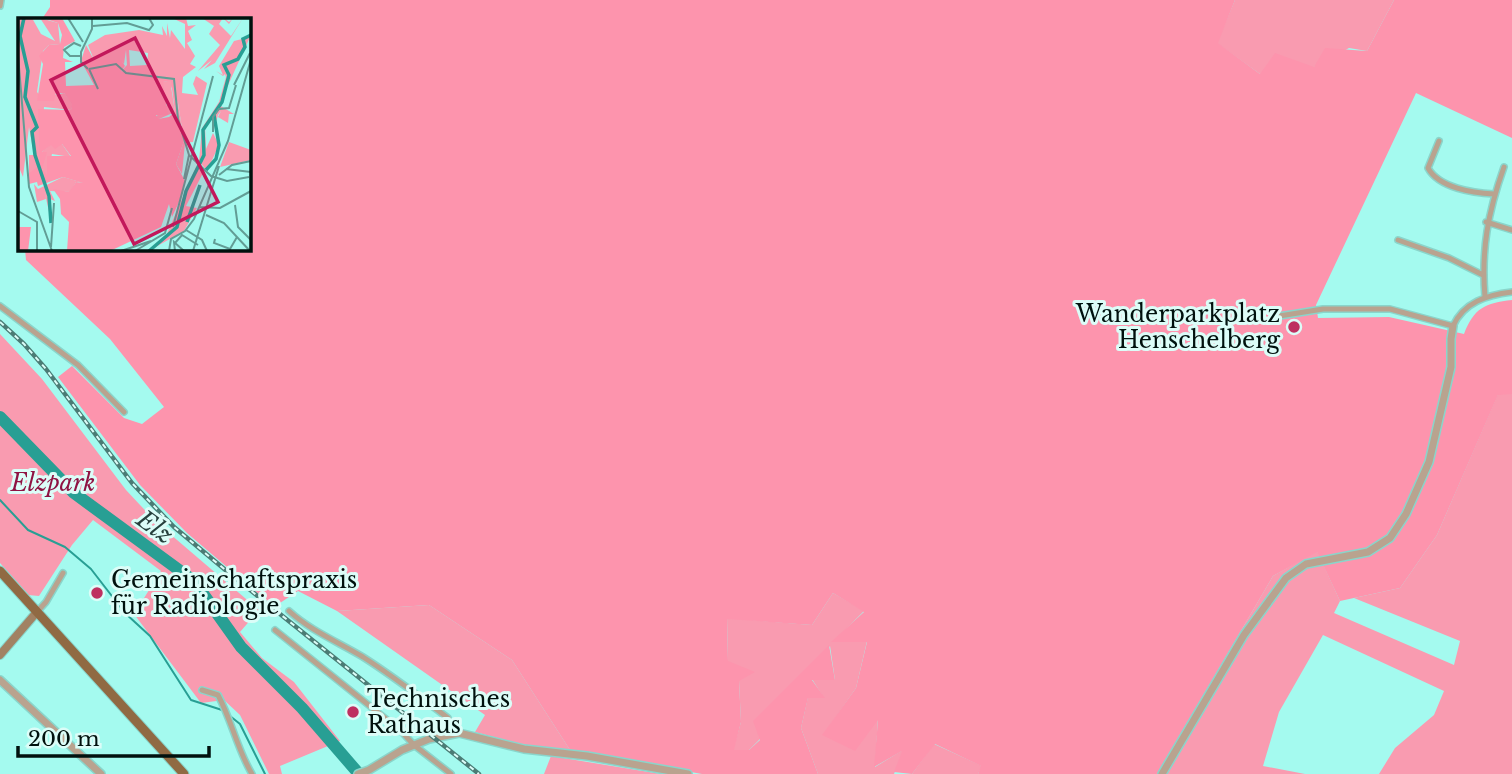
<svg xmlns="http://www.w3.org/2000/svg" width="1512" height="774" viewBox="0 0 1512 774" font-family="'Libre Baskerville',serif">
<rect width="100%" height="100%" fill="#a4faef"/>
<path fill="#f99bb0" d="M1235,0H1394L1367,51L1349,48L1314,67L1260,74L1217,43Z
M0,334L42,379L126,490L156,522L259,610L240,632L262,658L294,682L340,741L280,766L282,774H269L240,715L224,700L201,703L134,614L161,571L93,520L72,545L39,596L28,595L0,563Z
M1498,394H1512V774H1379L1395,748L1434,715L1444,691L1323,635L1279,712L1263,766L1305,774H1157L1273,576L1317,551L1340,601L1334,613L1454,665L1460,641L1354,598L1400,588L1437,535Z
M833,593L864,611L833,642L867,641L856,688L823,735L878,718L875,767L903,750L894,774H818L801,728L808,697L824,698L812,679L835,680L830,646L760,739L749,750H733L741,722L739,681L728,662L727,618L812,625Z
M429,605L512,660L570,750L524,745L475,732L485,715L337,611Z
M934,744L982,766L978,774H912Z
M551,756L661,774H544Z"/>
<path fill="#fd94ad" d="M50,0H1235L1218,43L1260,74L1275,53L1314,67L1325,48L1367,51L1394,0H1512V138L1416,93L1316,305L1318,318L1389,317L1464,334C1474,308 1485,303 1512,300V394L1498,395L1437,535L1400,588L1340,601L1317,552L1273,576L1157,774H978L981,766L935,744L912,774L894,772L902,751L874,767L878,720L855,751L822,735L856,688L867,642H831L864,612L833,593L812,625L727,619L728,661L755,672L739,681L741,722L734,750H749L760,740L753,721L829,645L835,680H812L825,698H808L801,728L818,774H702L570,750L512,660L429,605L337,611L298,591L274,607L187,533L140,485L58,377L72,366L124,418L142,424L164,407L110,339L26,260L25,249L248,248V19H42L50,7Z"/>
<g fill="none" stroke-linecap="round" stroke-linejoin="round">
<path stroke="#289f94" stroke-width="2" d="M0,500L28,530L65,547L91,569L125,613L150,636L191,700L222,710
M230,716L240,724L265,774"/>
<path stroke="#289f94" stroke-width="12" d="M0,417L74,493L194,581L241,647L302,708L359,774"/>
<g stroke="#8ad5cb" stroke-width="8">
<path id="minor" d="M0,6L1,0
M1439,141L1428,168C1439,188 1473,193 1494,194
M1486,222L1512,230
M1398,240L1449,258L1483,275
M1485,297C1481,250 1488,212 1504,167
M0,306L78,365L124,412
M1273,317L1323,309H1390L1453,326C1464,302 1487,295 1512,292
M289,611C311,631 338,642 363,657C393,676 420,697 448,718L449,734
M36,613L46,602L63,573
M275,630L401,731L414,745L451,774
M202,690L218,695C232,721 237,749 252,774"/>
</g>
<g stroke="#8ad5cb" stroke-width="10">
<path id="tertiary" d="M0,680L101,774
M358,774L369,770L402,750L429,739L459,733L524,749L587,756L688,774
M1162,774L1244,635L1286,578L1306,564L1368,552L1390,538L1406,514L1429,462L1451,367V339L1453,326"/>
</g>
<g stroke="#8ad5cb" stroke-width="10">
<path id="secondary" d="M0,655L36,613"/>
</g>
<g stroke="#8ad5cb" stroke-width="11">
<path id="primary" d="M0,571L184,774"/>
</g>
<use href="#minor" stroke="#b9a38f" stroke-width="5"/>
<use href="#tertiary" stroke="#b9a38f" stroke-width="7"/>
<use href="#secondary" stroke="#a18263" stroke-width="8"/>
<use href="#primary" stroke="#906a43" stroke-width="9"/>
<g stroke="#4b7c75" stroke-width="4.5">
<path id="rail" d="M0,322L24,344L46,369L132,483L174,527L229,573L479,774"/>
</g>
<use href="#rail" stroke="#dcfdf8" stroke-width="2" stroke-dasharray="5" stroke-linecap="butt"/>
</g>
<g fill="#be3060" stroke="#dcfdf8" stroke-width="2.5">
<circle cx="1294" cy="327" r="7"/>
<circle cx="97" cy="593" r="7"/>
<circle cx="353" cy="712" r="7"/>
</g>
<g text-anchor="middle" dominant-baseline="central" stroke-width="6" stroke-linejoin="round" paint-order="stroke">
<g font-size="23" fill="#00110e" stroke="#dcfdf8" text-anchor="start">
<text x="1280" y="314" text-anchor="end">Wanderparkplatz<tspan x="1280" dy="26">Henschelberg</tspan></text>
<text x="111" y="580">Gemeinschaftspraxis<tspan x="111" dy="26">für Radiologie</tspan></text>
<text x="367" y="699">Technisches<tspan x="367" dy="26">Rathaus</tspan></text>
</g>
<g font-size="23" font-style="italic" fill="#8f1343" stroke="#dcfdf8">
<text x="53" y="483">Elzpark</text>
</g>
<g font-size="24" font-style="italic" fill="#27403d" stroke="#dcfdf8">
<text transform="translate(155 527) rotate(36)">Elz</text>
</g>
</g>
<g transform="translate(18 18)">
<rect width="233" height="233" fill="#a4faef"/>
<path d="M0,0H14L23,16L37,23L22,0L40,5L42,26L31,27L25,33L19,74L24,80L46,75L55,86L53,92L26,89L22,148L11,156V137H16L11,109L5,159L0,147ZM154,0H168L170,8L178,7L170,13L174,22L169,25L177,38L172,46L178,49L165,59L164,75L180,77L175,66L178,58L189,65L175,124L167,125L164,156L158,146L166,123L160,85L153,68L157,94L141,101L157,105L143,113L134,103L151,85L145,84V64L155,62L103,53L109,47L108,32L106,46L102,42H76L70,27L87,17L121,12L145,17L144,8L149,18V5L152,20L153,12L167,31V6ZM111,32L130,35L129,47L112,48ZM184,0H206L211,4L215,0L211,6L205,0L201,6L213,18L225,0L197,45L186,51L194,42L180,53L202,27L191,16L196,8ZM232,19L201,87L216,96H211L210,105L200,99L203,93L200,97L196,111V97L187,109L188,131L195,115L201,127L189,153L181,143L184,110L201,84L208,59L207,56L205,58L198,53L205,57L201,48L216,23ZM211,124L233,132V142L202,149ZM33,126H44L53,139L34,136L29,159L24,151V134ZM178,149L186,153L168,188L179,190L166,213L134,231L148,218ZM45,159L66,165L58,164L52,174L32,173L37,183L32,181L33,202L26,172L28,181L19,184L16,166L20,171Z" fill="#f99bb0" fill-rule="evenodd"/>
<path d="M25,0H44L57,23L46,29L45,40L55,44H47L48,68L76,67L63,43L68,27L76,42H103L107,48L103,53L156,62L166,123L158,146L167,163L161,184L154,199L151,186L143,209L92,233H49L51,204L43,196L42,181L35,171L51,174L58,164L65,165L45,159L20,168L19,164L11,166L10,156L22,147L20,91L53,92L54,86L46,75H38L36,83H19L25,46L21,38L31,27L42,26L44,17L40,5ZM153,63L157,94L151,99L140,101L138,97H150L145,64ZM44,126L53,138H29V157L24,151L29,134H24L33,127L37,131ZM0,209H13L10,233H0Z" fill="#fd94ad" fill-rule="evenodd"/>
<path fill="none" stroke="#289f94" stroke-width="3.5" d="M6,0L2,18L10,53L7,79L19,109L14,114L17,137L31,178L33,205M188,152L198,141L201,127L196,97M169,204L182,167M131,233L159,209L168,173L186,137L185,112L204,84L211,57L206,47L220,41L227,29L225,21L233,17"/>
<path fill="none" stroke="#629d95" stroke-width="2" d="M50,0L65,24M75,8L109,5L131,12L135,7L131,0M0,37L11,169L34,233M63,38H52L46,32L56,25L63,28M70,51L63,44V34L74,11V0M71,51L98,46L108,55L156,61L160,101L171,137L193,158L209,163L231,159M71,51L80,71M216,67L232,35M195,114V99L201,91L211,90L218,67M208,151L233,154M201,157L214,147L233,143M166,161L171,137M217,187L220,209L233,222M181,189L202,190L233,173M0,193L19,204V233M188,197L206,205L232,233M155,209L195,58M168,212L184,222L189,233M197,221L196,225L212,231L219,219M157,225L164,217L180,227M33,229L36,185M103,233L133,223M117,233L147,215L154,190M151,233L153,221L167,213L176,201L210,123L233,41M157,233L156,224L166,233M175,233L201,148"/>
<path fill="#c2185b" fill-opacity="0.15" stroke="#c2185b" stroke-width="3.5" d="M117,20L200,184L116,226L33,62Z"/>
<rect width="233" height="233" fill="none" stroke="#00110e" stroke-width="3.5"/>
</g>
<path d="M18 746v10h191v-10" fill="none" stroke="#00110e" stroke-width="3.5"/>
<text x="28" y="746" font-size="21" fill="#00110e" stroke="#dcfdf8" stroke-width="5" paint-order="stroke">200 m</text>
</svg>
